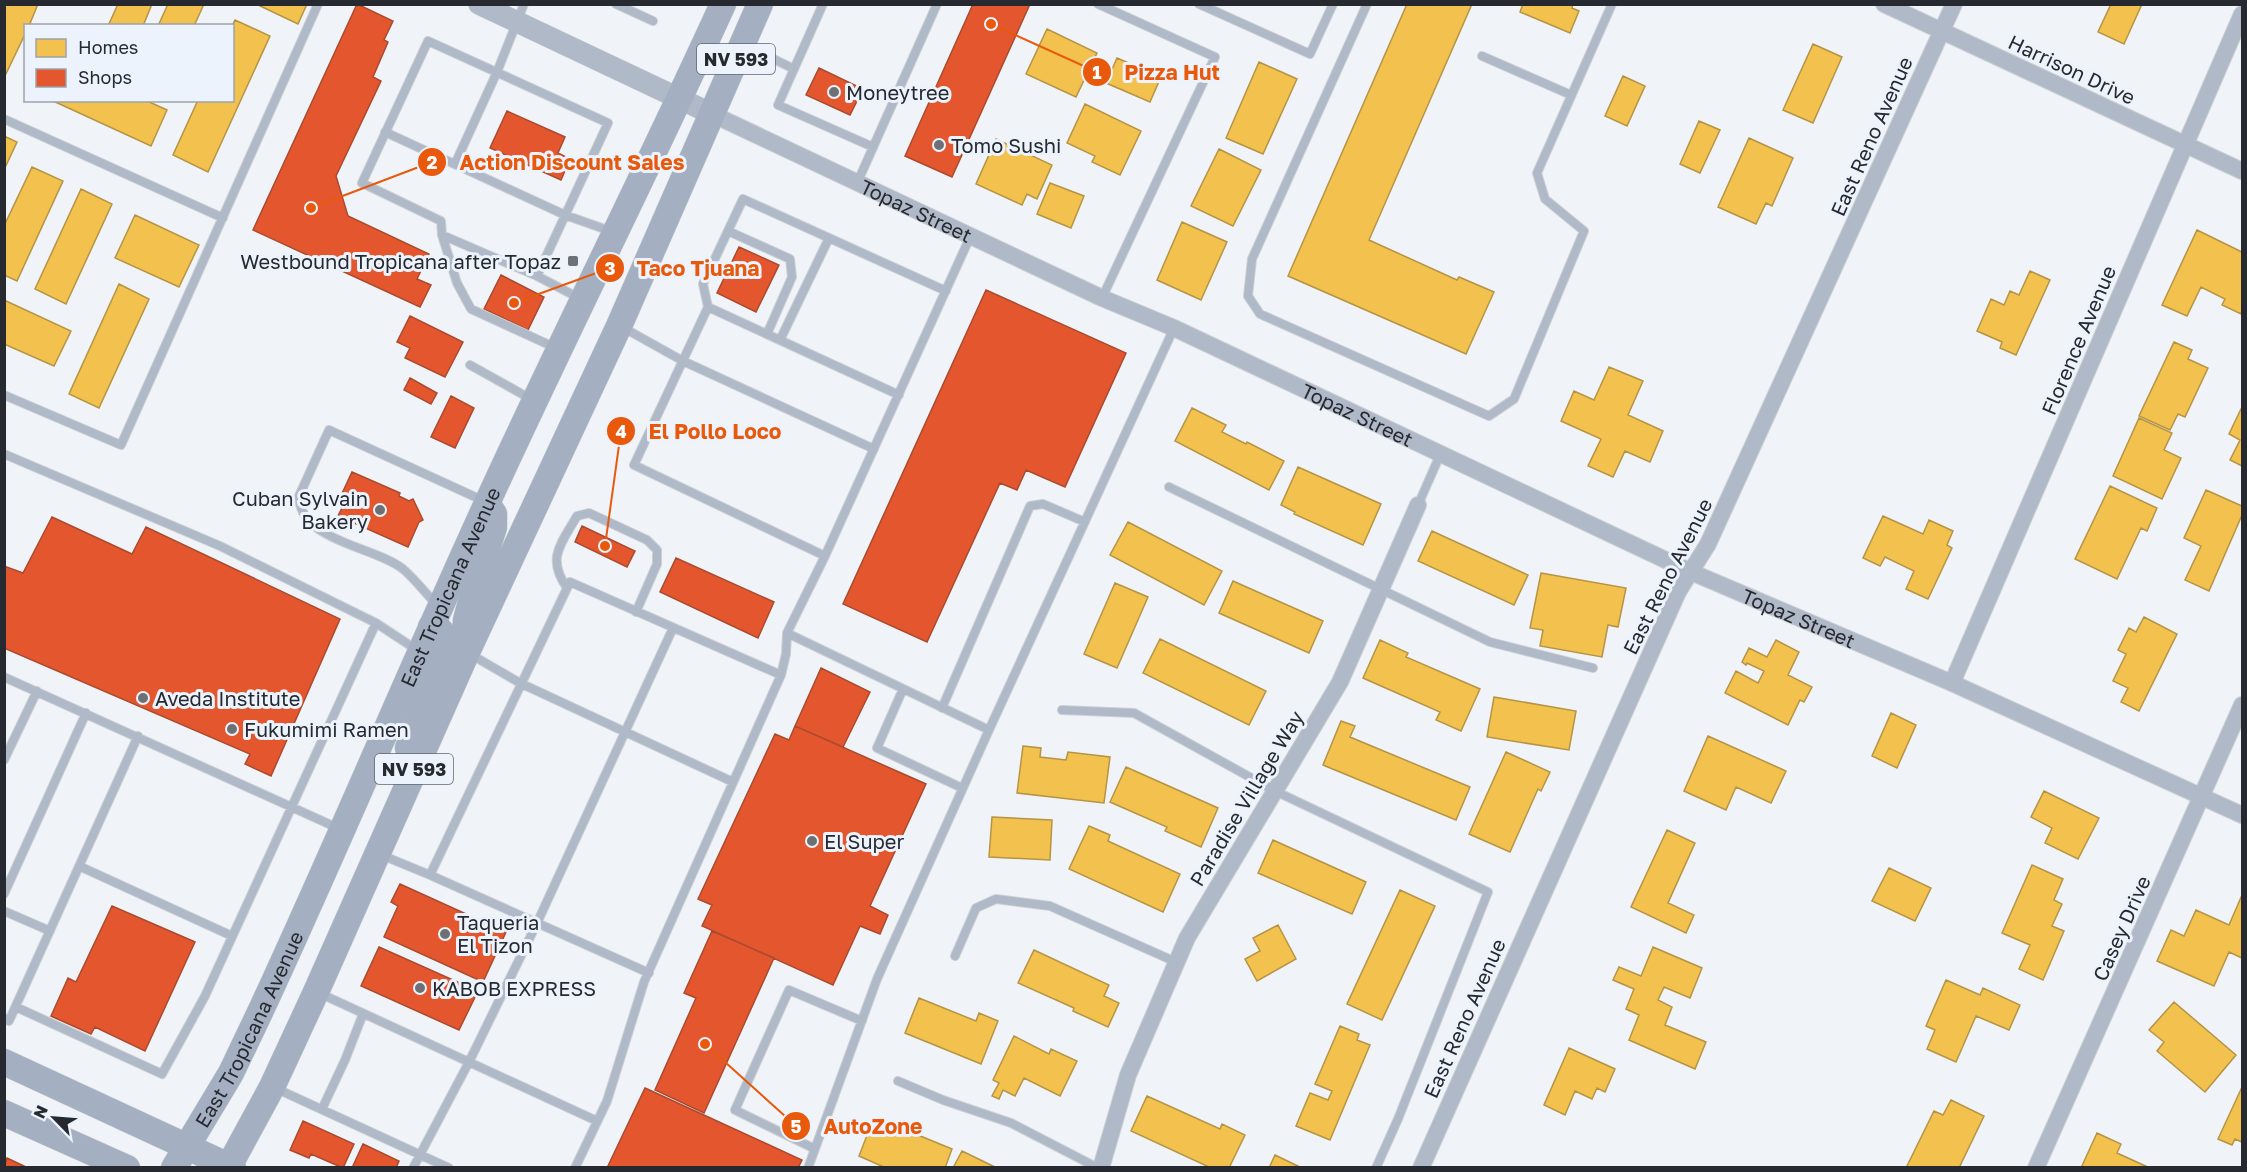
<svg xmlns="http://www.w3.org/2000/svg" width="2247" height="1172" viewBox="0 0 2247 1172" font-family="'Golos Text',sans-serif">
<rect width="100%" height="100%" fill="#f0f4f8"/>
<path fill="#f2c14e" stroke="#b59445" stroke-width="1.5" d="M4,4H38L29,26H26V32L4,78Z
M118,4H152L143,26H108Z
M168,4H204L194,26H158Z
M256,4H307L298,24Z
M1407,4H1472L1369,240L1457,280L1459,277L1494,292L1466,354L1288,276Z
M1523,4H1573L1572,8L1579,11L1570,33L1520,12Z
M2111,4H2142L2124,44L2098,32Z
M235,20L270,36L208,172L173,155L198,100H232V26Z
M1047,29L1097,53L1076,97L1026,74Z
M1813,44L1842,57L1813,123L1783,110Z
M1117,58L1161,77L1150,102L1106,83Z
M1259,62L1297,79L1263,154L1226,138Z
M1623,76L1645,86L1627,126L1605,116Z
M51,100H145L167,110L151,146Z
M1085,104L1141,131L1120,175L1092,162L1095,156L1067,143Z
M1699,121L1720,130L1700,173L1680,164Z
M4,136L17,142L4,170Z
M1749,138L1793,158L1772,206L1766,203L1756,224L1718,207Z
M996,139L1052,165L1037,199L1027,194L1022,205L976,184Z
M1219,149L1261,170L1233,226L1191,206Z
M32,167L63,181L17,281L4,275V226Z
M1050,183L1084,196L1071,228L1037,214Z
M81,189L112,204L66,304L35,289Z
M135,215L199,245L179,287L115,258Z
M1182,222L1227,242L1201,300L1157,280Z
M2197,230L2242,252V310L2241,314L2222,305L2225,299L2201,287L2187,316L2162,305Z
M2030,271L2050,280L2016,355L2000,348L2002,342L1977,331L1991,299L2004,305L2010,291L2019,295Z
M119,284L149,299L99,408L69,394Z
M4,300L71,331L54,366L4,344Z
M2174,342L2192,350L2188,359L2208,368L2185,417L2178,414L2170,430L2139,416Z
M1609,367L1643,381L1628,415L1663,431L1650,462L1625,451L1613,477L1588,466L1601,439L1561,421L1574,391L1594,400Z
M1192,408L1226,425L1222,432L1246,444L1247,442L1284,461L1269,490L1175,441Z
M2241,409H2242V466L2230,460L2240,440L2229,434Z
M2139,418L2172,433L2164,450L2181,458L2162,499L2113,476Z
M1298,467L1381,504L1363,545L1294,514L1295,512L1281,505Z
M2110,486L2157,508L2147,531L2141,528L2117,579L2075,559Z
M2206,490L2242,506V515L2209,591L2185,580L2201,546L2184,538Z
M1883,516L1923,534L1929,520L1953,531L1947,545L1952,548L1928,599L1906,589L1914,571L1885,557L1880,566L1863,558Z
M1128,522L1222,571L1204,605L1110,555Z
M1432,531L1528,575L1514,605L1418,561Z
M1541,573L1626,588L1618,627L1608,625L1602,657L1540,646L1543,630L1530,628Z
M1233,581L1323,621L1309,653L1219,613Z
M1115,583L1148,597L1117,668L1084,654Z
M2144,617L2177,634L2139,711L2121,702L2128,688L2113,681L2126,654L2118,650L2129,628L2136,632Z
M1160,639L1266,691L1249,725L1143,673Z
M1380,640L1408,653L1406,657L1480,689L1461,731L1436,720L1440,712L1363,678Z
M1776,640L1799,652L1788,675L1812,687L1804,702L1800,700L1788,725L1725,693L1736,671L1758,683L1764,671L1747,663L1746,665L1742,662L1749,648L1767,657Z
M1494,697L1576,711L1569,750L1487,737Z
M1891,713L1916,725L1897,768L1872,756Z
M1341,721L1355,726L1350,737L1470,787L1456,820L1323,765Z
M1708,736L1786,771L1771,803L1736,787L1726,810L1684,791Z
M1023,746L1041,748L1040,757L1066,760L1068,752L1110,757L1104,803L1017,793Z
M1506,752L1550,772L1541,791L1538,789L1510,852L1469,834Z
M1126,767L1218,808L1201,847L1165,831L1167,827L1110,802Z
M2044,791L2099,818L2078,859L2045,843L2052,828L2031,817Z
M992,817L1052,820L1050,860L989,857Z
M1089,826L1110,835L1108,841L1180,874L1163,912L1069,869Z
M1667,830L1695,843L1668,903L1694,915L1686,933L1631,907Z
M1273,840L1366,882L1352,914L1258,873Z
M2032,865L2063,879L2054,900L2062,904L2052,926L2064,931L2043,980L2019,969L2030,945L2002,933Z
M1889,868L1931,888L1915,921L1872,901Z
M1400,890L1435,906L1382,1020L1347,1004Z
M2242,895V958L2229,952L2214,986L2157,961L2171,930L2184,936L2196,910L2229,925Z
M1278,925L1296,959L1257,981L1245,959L1260,951L1253,938Z
M1653,947L1702,968L1690,998L1664,987L1658,1000L1672,1007L1665,1025L1706,1042L1695,1069L1629,1040L1639,1015L1626,1009L1634,989L1613,980L1619,967L1641,976Z
M1034,950L1109,985L1104,996L1119,1003L1108,1027L1073,1011L1074,1008L1018,983Z
M1946,980L1980,995L1983,988L2020,1005L2009,1030L1976,1016L1956,1062L1927,1049L1935,1030L1926,1026Z
M919,998L976,1021L979,1013L998,1021L981,1064L905,1033Z
M2174,1002L2236,1055L2205,1092L2157,1051L2164,1042L2149,1030Z
M1340,1026L1359,1034L1357,1040L1370,1045L1330,1140L1296,1126L1310,1093L1328,1100L1332,1091L1315,1084Z
M1014,1036L1049,1054L1051,1049L1077,1061L1060,1096L1024,1078L1015,1096L1003,1090L999,1099L992,1096L999,1083L993,1080Z
M1569,1048L1615,1069L1605,1092L1597,1088L1592,1099L1575,1091L1565,1115L1544,1105Z
M2242,1087V1142L2235,1139L2232,1145L2218,1139Z
M1147,1096L1220,1129L1222,1124L1245,1135L1229,1168H1211L1131,1131Z
M1951,1100L1984,1116L1959,1168H1906L1934,1111L1943,1115Z
M874,1117L952,1149L945,1168H886L859,1156Z
M2097,1133L2121,1144L2117,1153L2150,1168H2081Z
M962,1151L997,1168H953Z
M1275,1155L1302,1168H1269Z"/>
<path fill="#e4572e" stroke="#ab4a2f" stroke-width="1.5" d="M357,4L393,21L384,40L388,42L373,77L381,81L336,176L348,216L429,254L417,279L431,285L420,307L253,230Z
M973,4H1030L952,177L905,156Z
M819,68L863,89L850,115L806,95Z
M507,111L565,137L558,153L570,159L561,180L490,148Z
M739,247L779,265L756,312L717,293Z
M501,275L544,297L528,330L484,309Z
M986,290L1126,353L1065,487L1026,470L1017,490L1000,483L927,642L843,604Z
M410,316L463,342L445,377L405,358L410,348L397,342Z
M410,378L437,393L431,404L404,390Z
M451,396L474,408L455,448L431,437Z
M352,472L400,493L399,496L409,501L413,499L423,520L419,522L408,547L338,516L344,504L338,502Z
M52,517L132,554L146,527L340,619L271,776L245,764L250,754L4,648V566L23,573Z
M582,526L635,551L627,567L575,542Z
M676,558L774,602L758,638L660,592Z
M821,668L870,692L843,747L795,726Z
M795,726L926,784L870,906L888,915L880,934L860,926L833,985L702,926L712,905L698,899L775,734L789,740Z
M400,884L506,932L483,982L384,937L398,906L391,902Z
M112,906L195,942L145,1051L95,1027L91,1034L51,1016L68,978L76,982Z
M712,931L774,958L704,1113L655,1090L696,998L684,993Z
M379,947L478,991L459,1030L361,986Z
M645,1088L802,1160L798,1168H607Z
M303,1121L354,1144L343,1168L311,1154L309,1158L290,1150Z
M363,1144L399,1161L396,1168H352Z
M7,1158L28,1168H4Z"/>
<g fill="none" stroke-linecap="round" stroke-linejoin="round">
<g stroke="#ccd0d3" stroke-width="10">
<path id="service" d="M616,4L653,21
M1098,4L1215,57L1102,298
M1199,4L1310,54L1333,4
M1367,4L1252,259L1248,296L1260,314L1489,416L1514,399L1584,231L1545,199L1537,173L1612,4
M745,45L794,69L823,4
M1482,56L1571,95
M794,69L778,105L873,147
M4,119L223,218
M385,132L565,215L613,232
M455,164L497,72L524,4
M858,181L937,4
M728,231L790,259L792,277L767,334
M442,235L537,276
M708,307L703,284L743,199L946,291
M622,327L683,361L874,449
M780,340L829,238
M556,348L471,309L457,283L442,235L441,221L362,183L428,41L608,123L537,276L581,299
M470,365L531,399
M4,395L121,445L318,4
M4,454L220,546L376,623L417,650
M1169,487L1490,642L1593,668
M1418,505L1440,455
M825,556L634,465L708,307L899,395
M567,588C546,558 561,544 577,516L589,513L647,540L657,550V564L636,612
M438,606C426,594 415,579 403,569C374,546 299,541 299,496L329,430L484,501
M787,633L825,556L971,235
M470,654L520,683L733,782
M4,677L340,829
M903,689L877,748L962,788
M942,708L1030,506L1043,504L1085,522
M1062,710L1134,713L1275,791L1488,892L1398,1119L1376,1168
M989,730L1174,328
M4,760L37,691
M379,854L430,875L649,973
M79,866L232,936
M430,875L570,582L781,675
M4,894L86,713
M4,911L50,931
M955,956L976,908L996,899L1050,906L1176,962
M319,993L597,1121
M16,1007L162,1074L205,996L376,623
M4,1018L9,1021L138,736
M898,1081L943,1100L1011,1123L1098,1168
M275,1088L449,1168
M322,1109L345,1060L363,1014
M815,1149L735,1110L789,990L862,1021
M413,1168L469,1062L537,923L673,628
M575,1168L607,1101L644,982L781,675L786,654L787,633L989,730L877,979L808,1168"/>
</g>
<g stroke="#ccd0d3" stroke-width="18">
<g id="minor">
<path d="M1884,4L2242,171"/>
<path id="s1" d="M712,114L1102,298L1174,328L1691,572L1952,683L2242,815"/>
<path d="M1952,683L2242,14"/>
<path d="M1101,1168L1128,1075L1187,938L1340,682L1418,505"/>
<path d="M1421,1168L1678,592L1708,544L1954,4"/>
<path d="M2036,1168L2242,705"/>
</g>
</g>
<g stroke="#ccd0d3" stroke-width="22">
<path id="tertiary" d="M479,4L712,114"/>
</g>
<g stroke="#ccd0d3" stroke-width="27">
<g id="primary">
<path d="M465,634L466,620L475,587L494,527V514L490,508"/>
<path d="M408,748L444,651L445,637L440,630L431,627"/>
<path d="M4,1062L233,1168"/>
<path d="M4,1113L127,1168"/>
<path id="s2" d="M174,1168L231,1073L262,1008C340,840 411,669 488,501C564,335 647,171 723,4"/>
<path d="M228,1168L272,1087L316,992L467,652L619,326L760,4"/>
</g>
</g>
<use href="#service" stroke="#afb9c8" stroke-width="8"/>
<use href="#minor" stroke="#afb9c8" stroke-width="16"/>
<use href="#tertiary" stroke="#afb9c8" stroke-width="21"/>
<use href="#primary" stroke="#a4b0c2" stroke-width="26"/>
</g>
<g fill="#6d7176" stroke="#ecf3fc" stroke-width="2">
<circle cx="834" cy="92" r="6"/>
<circle cx="939" cy="145" r="6"/>
<rect x="567" y="255" width="12" height="12" rx="3"/>
<circle cx="380" cy="510" r="6"/>
<circle cx="143" cy="698" r="6"/>
<circle cx="232" cy="729" r="6"/>
<circle cx="812" cy="841" r="6"/>
<circle cx="445" cy="934" r="6"/>
<circle cx="420" cy="988" r="6"/>
</g>
<g text-anchor="middle" dominant-baseline="central" stroke-width="6" stroke-linejoin="round" paint-order="stroke">
<g fill="#ecf3fc" stroke="#61666d" stroke-width="1.5">
<rect x="697" y="44" width="78" height="30" rx="4.5"/>
<rect x="375" y="754" width="78" height="30" rx="4.5"/>
</g>
<g font-size="18" font-weight="bold" fill="#262a30">
<text x="736" y="59">NV 593</text>
<text x="414" y="769">NV 593</text>
</g>
<g font-size="20" fill="#262a30" stroke="#ecf3fc">
<text transform="translate(2072 69) rotate(25)">Harrison Drive</text>
<text transform="translate(1871 136) rotate(-66)">East Reno Avenue</text>
<text stroke="none"><textPath href="#s1" startOffset="226">Topaz Street</textPath></text>
<text transform="translate(2078 340) rotate(-67)">Florence Avenue</text>
<text stroke="none"><textPath href="#s1" startOffset="712">Topaz Street</textPath></text>
<text transform="translate(1667 576) rotate(-63)">East Reno Avenue</text>
<text stroke="none"><textPath href="#s2" startOffset="644">East Tropicana Avenue</textPath></text>
<text stroke="none"><textPath href="#s1" startOffset="1198">Topaz Street</textPath></text>
<text transform="translate(1246 798) rotate(-59)">Paradise Village Way</text>
<text transform="translate(2121 928) rotate(-66)">Casey Drive</text>
<text transform="translate(1464 1018) rotate(-66)">East Reno Avenue</text>
<text stroke="none"><textPath href="#s2" startOffset="158">East Tropicana Avenue</textPath></text>
</g>
<g font-size="20" fill="#262a30" stroke="#ecf3fc" text-anchor="start">
<text x="846" y="92">Moneytree</text>
<text x="951" y="145">Tomo Sushi</text>
<text x="561" y="261" text-anchor="end">Westbound Tropicana after Topaz</text>
<text x="368" y="498" text-anchor="end">Cuban Sylvain<tspan x="368" dy="23">Bakery</tspan></text>
<text x="155" y="698">Aveda Institute</text>
<text x="244" y="729">Fukumimi Ramen</text>
<text x="824" y="841">El Super</text>
<text x="457" y="922">Taqueria<tspan x="457" dy="23">El Tizon</tspan></text>
<text x="432" y="988">KABOB EXPRESS</text>
</g>
</g>
<path fill="none" stroke="#e8590c" stroke-width="2" d="M991 24L1097 72M311 208L432 162M514 303L610 268M605 546L621 431M705 1044L796 1126"/>
<g fill="#e8590c" stroke="#ecf3fc" stroke-width="2">
<circle cx="991" cy="24" r="6"/>
<circle cx="311" cy="208" r="6"/>
<circle cx="514" cy="303" r="6"/>
<circle cx="605" cy="546" r="6"/>
<circle cx="705" cy="1044" r="6"/>
<circle cx="1097" cy="72" r="15"/>
<circle cx="432" cy="162" r="15"/>
<circle cx="610" cy="268" r="15"/>
<circle cx="621" cy="431" r="15"/>
<circle cx="796" cy="1126" r="15"/>
</g>
<g font-size="18" text-anchor="middle" font-weight="bold" fill="#fff">
<text x="1097" y="79">1</text>
<text x="432" y="169">2</text>
<text x="610" y="275">3</text>
<text x="621" y="438">4</text>
<text x="796" y="1133">5</text>
</g>
<g font-size="21" text-anchor="middle" font-weight="bold" fill="#e8590c" stroke="#ecf3fc" stroke-width="6" stroke-linejoin="round" paint-order="stroke">
<text x="1172" y="80">Pizza Hut</text>
<text x="572" y="170">Action Discount Sales</text>
<text x="698" y="276">Taco Tjuana</text>
<text x="715" y="439">El Pollo Loco</text>
<text x="873" y="1134">AutoZone</text>
</g>
<rect width="2247" height="1172" fill="none" stroke="#262a30" stroke-width="12"/>
<rect x="24" y="24" width="210" height="78" fill="#ecf3fc" stroke="#9da3aa" stroke-width="1.5"/>
<rect x="36" y="39" width="30" height="18" fill="#f2c14e" stroke="#9da3aa" stroke-width="1.5"/>
<text x="78" y="54" font-size="18" fill="#262a30">Homes</text>
<rect x="36" y="69" width="30" height="18" fill="#e4572e" stroke="#9da3aa" stroke-width="1.5"/>
<text x="78" y="84" font-size="18" fill="#262a30">Shops</text>
<g transform="translate(54 1118) rotate(295)" stroke="#ecf3fc" stroke-width="4.5" paint-order="stroke">
<path d="M0-4.5L10 22L0 15L-10 22Z" fill="#262a30"/>
<text y="-9" font-size="16" font-weight="bold" text-anchor="middle" fill="#262a30">N</text>
</g>
</svg>
